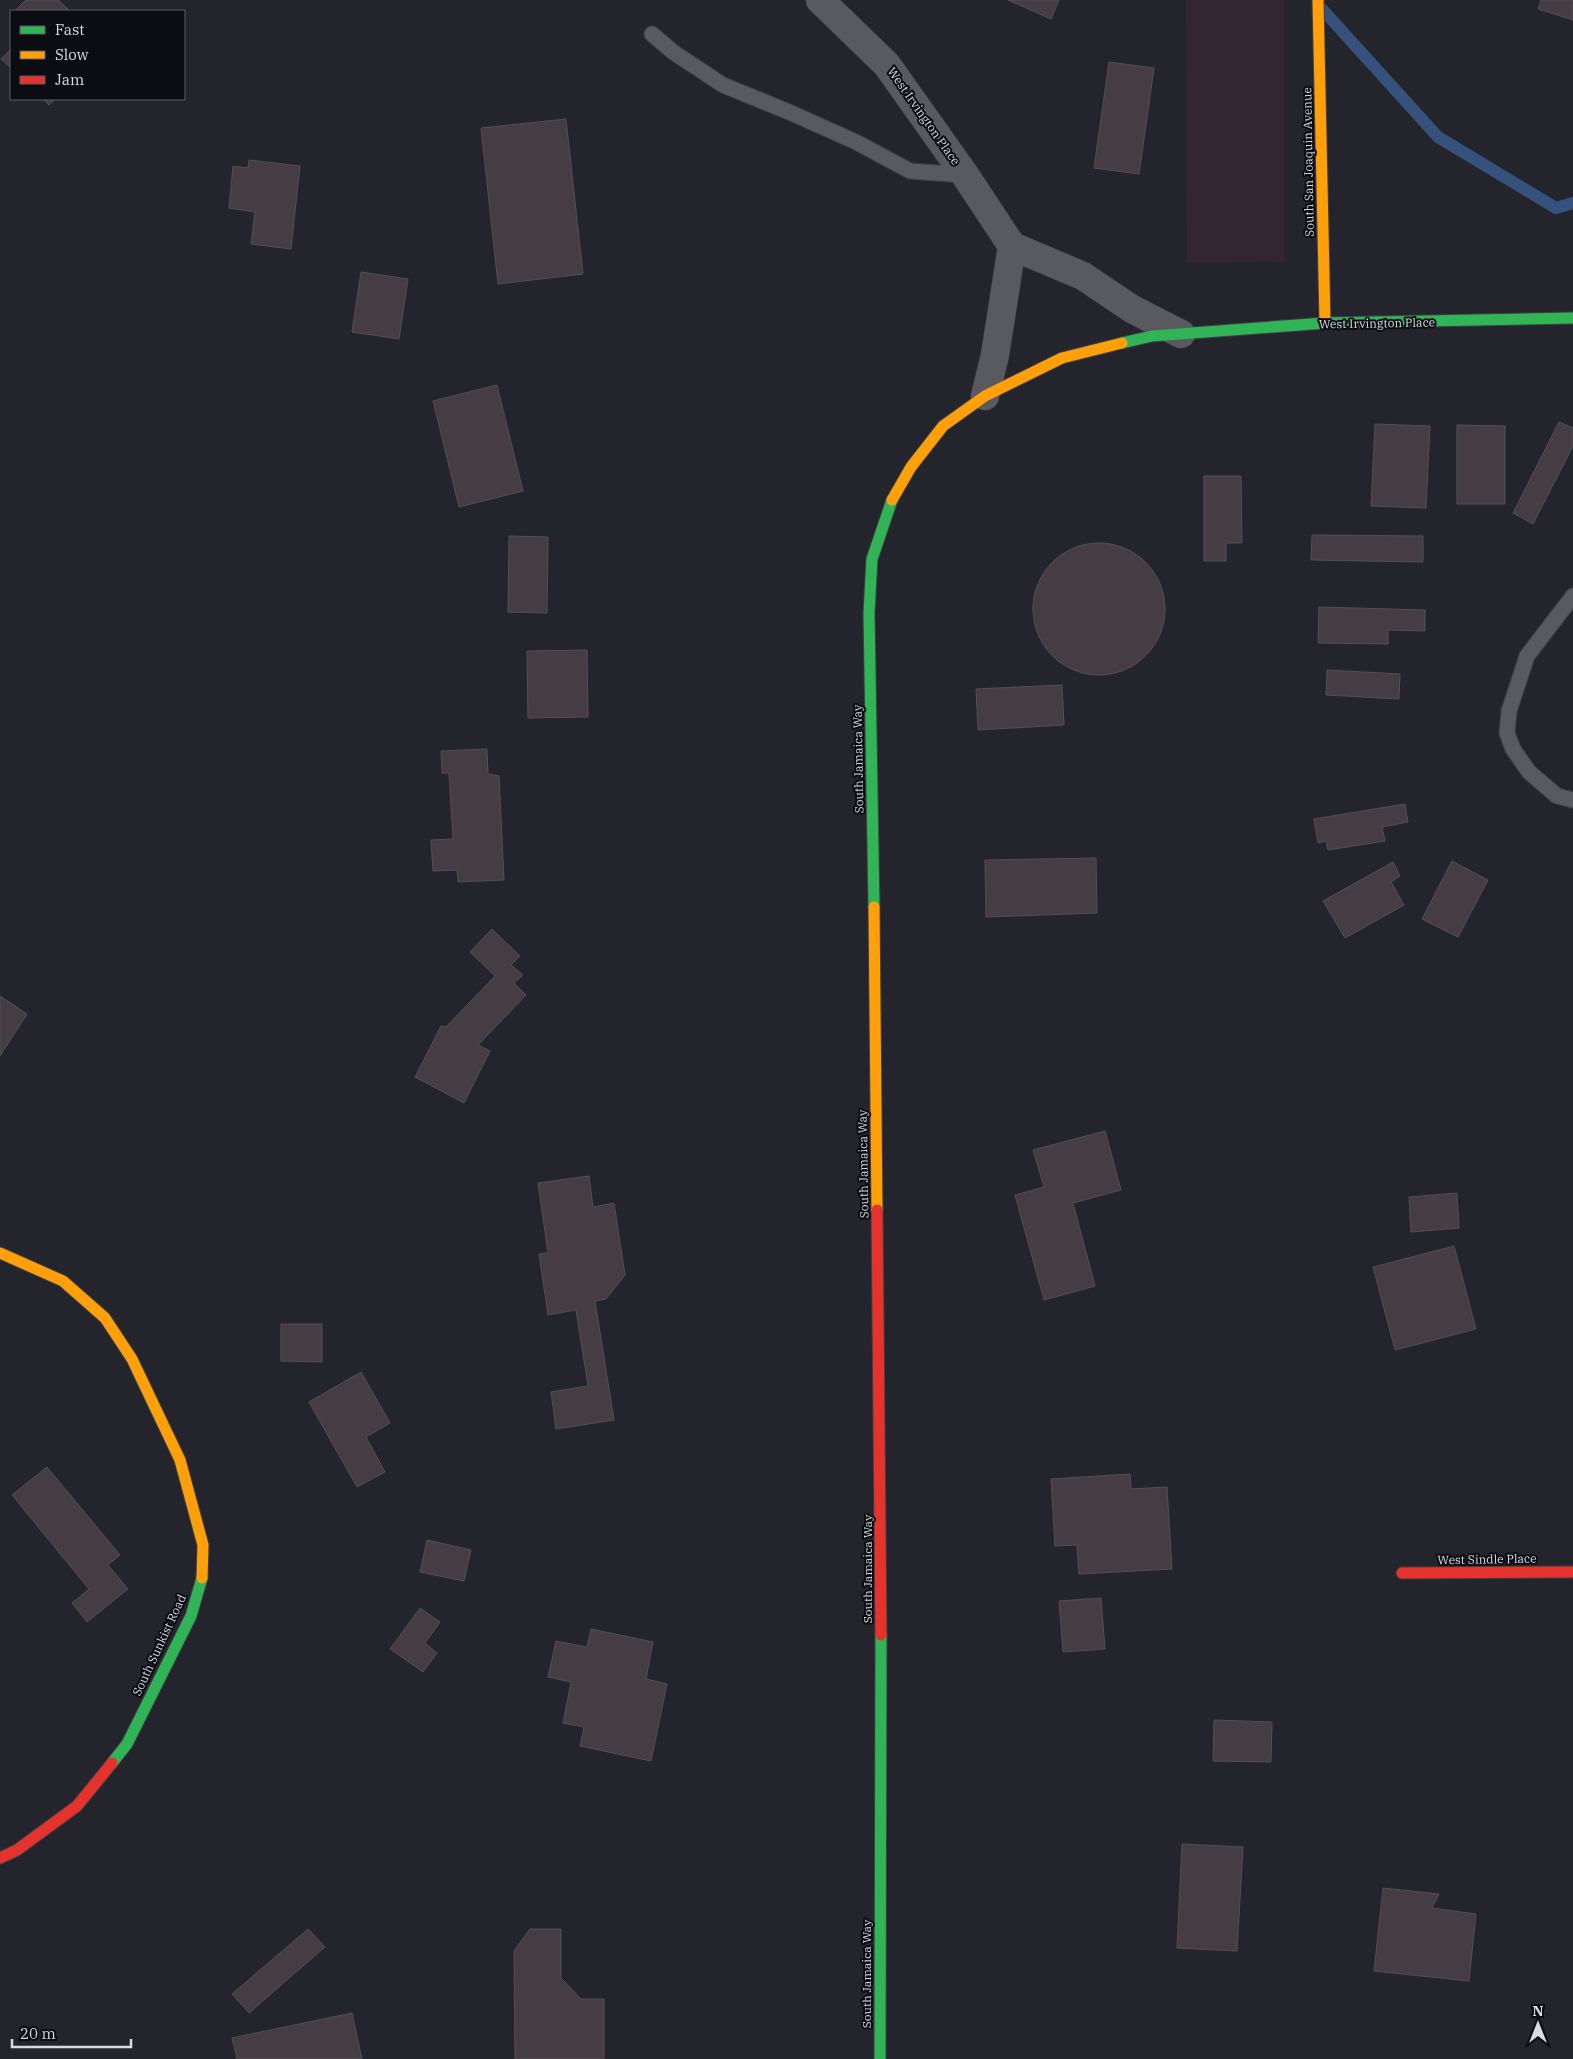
<svg xmlns="http://www.w3.org/2000/svg" width="1573" height="2059" viewBox="0 0 1573 2059" font-family="'IBM Plex Serif',serif">
<rect width="100%" height="100%" fill="#24252c"/>
<path fill="#312632" d="M1186,0H1284V262L1187,263Z"/>
<g fill="none" stroke-linecap="round" stroke-linejoin="round">
<path stroke="#36527c" stroke-width="12" d="M1322,9L1438,137L1556,208L1573,203"/>
</g>
<path fill="#453c44" stroke="#535055" d="M26,0H58L70,11H15Z
M1008,0H1059L1051,19Z
M1541,0H1573V20L1538,9Z
M11,49V68L1,59Z
M1109,62L1154,68L1139,174L1094,168Z
M43,99H55L49,105Z
M566,119L583,274L498,284L481,128Z
M249,160L300,166L291,249L251,244L255,212L229,208L233,166L248,168Z
M361,272L408,279L399,339L352,332Z
M497,385L523,491L459,507L433,401Z
M1559,422L1573,428V446L1533,524L1513,513Z
M1375,424L1430,426L1426,508L1371,506Z
M1457,425L1505,426V504H1457Z
M1204,476H1241L1242,543H1226V561H1204Z
M1312,535L1423,536V562L1311,560Z
M509,536L548,537L547,613L508,612Z
M1033 609a66 66 0 1 1 132 0a66 66 0 1 1-132 0Z
M1319,607L1425,610V631L1388,630V644L1318,643Z
M587,650L588,717L528,718L527,651Z
M1327,670L1400,674L1399,699L1326,695Z
M1062,685L1064,725L978,730L976,689Z
M487,749L488,774L499,776L504,880L458,882L457,870L433,871L431,840L453,839L449,773H442L441,751Z
M1405,804L1408,822L1382,827L1385,841L1328,850L1326,841L1318,843L1314,819Z
M1096,858L1097,913L986,917L985,860Z
M1452,861L1488,880L1458,937L1422,919Z
M1393,862L1400,876L1391,882L1404,905L1345,938L1323,901Z
M492,929L520,956L511,965L523,975L514,983L526,995L478,1045L490,1051L464,1103L415,1077L441,1026L446,1027L495,976L470,952Z
M0,996L27,1014L0,1056Z
M1105,1131L1121,1190L1073,1203L1095,1286L1044,1300L1015,1195L1044,1187L1033,1150Z
M589,1176L593,1207L614,1203L625,1275L606,1299L595,1301L614,1420L556,1429L551,1392L588,1386L576,1310L548,1315L539,1254L548,1253L538,1183Z
M1457,1193L1459,1228L1411,1232L1409,1197Z
M1454,1246L1476,1329L1395,1350L1373,1267Z
M281,1324H322V1362L281,1361Z
M361,1372L390,1423L366,1437L385,1472L357,1487L309,1402Z
M47,1467L120,1555L108,1565L128,1589L87,1622L72,1603L89,1589L12,1495Z
M1130,1474L1131,1489L1167,1487L1172,1569L1079,1574L1077,1545L1055,1546L1051,1479Z
M427,1540L471,1550L464,1581L420,1572Z
M1101,1598L1105,1649L1063,1652L1059,1601Z
M420,1608L440,1622L425,1643L437,1653L423,1672L390,1649Z
M591,1629L653,1642L646,1679L667,1684L651,1761L580,1746L584,1727L563,1723L571,1682L548,1677L556,1641L587,1647Z
M1214,1720L1272,1722L1271,1762L1213,1761Z
M1182,1844L1243,1847L1237,1951L1177,1948Z
M1383,1888L1439,1894L1432,1908L1476,1914L1469,1981L1374,1971Z
M308,1929L325,1947L249,2013L232,1994Z
M530,1929H561V1978L581,1999H604V2059H515L514,1951Z
M352,2013L362,2059H237L232,2038Z"/>
<g fill="none" stroke-linecap="round" stroke-linejoin="round">
<g stroke="#3e4045" stroke-width="17">
<path id="lane" d="M652,34L673,52L723,85L789,112L856,142L910,171L965,175
M1573,596L1527,656L1509,711L1507,733L1513,749L1529,772L1557,796L1573,800"/>
</g>
<g stroke="#3e4045" stroke-width="29">
<path id="street" d="M820,0L887,65L965,175L1012,246L1083,276L1132,309L1181,334
M985,396L995,355L1012,246"/>
</g>
<g stroke="#3e4045" stroke-width="13">
<path id="fast" d="M1122,343L1152,336L1325,323L1573,318
M874,907L869,613L872,559L892,500
M112,1763L127,1744L191,1616L202,1578
M880,2059L881,1635"/>
</g>
<g stroke="#3e4045" stroke-width="13">
<path id="slow" d="M1318,0L1325,323
M892,500L911,467L943,426L985,396L1062,358L1122,343
M874,907L877,1210
M0,1253L63,1281L105,1318L132,1359L180,1460L203,1545L202,1578"/>
</g>
<g stroke="#3e4045" stroke-width="13">
<path id="jam" d="M877,1210L881,1635
M1402,1573L1573,1572
M0,1858L17,1850L77,1806L112,1763"/>
</g>
<use href="#lane" stroke="#595a5f" stroke-width="15"/>
<use href="#street" stroke="#595a5f" stroke-width="28"/>
<use href="#fast" stroke="#30b455" stroke-width="11"/>
<use href="#slow" stroke="#ff9f0a" stroke-width="11"/>
<use href="#jam" stroke="#e5322d" stroke-width="11"/>
</g>
<g text-anchor="middle" dominant-baseline="central" stroke-width="4" stroke-linejoin="round" paint-order="stroke">
<g font-size="12" fill="#d7dae2" stroke="#0b0d12">
<text transform="translate(924 116) rotate(55)">West Irvington Place</text>
<text transform="translate(1308 162) rotate(-91)">South San Joaquin Avenue</text>
<text transform="translate(1377 323) rotate(-1)">West Irvington Place</text>
<text transform="translate(858 759) rotate(-91)">South Jamaica Way</text>
<text transform="translate(863 1164) rotate(-91)">South Jamaica Way</text>
<text transform="translate(1487 1559) rotate(-1)">West Sindle Place</text>
<text transform="translate(867 1569) rotate(-90)">South Jamaica Way</text>
<text transform="translate(159 1645) rotate(-65)">South Sunkist Road</text>
<text transform="translate(866 1974) rotate(-90)">South Jamaica Way</text>
</g>
</g>
<rect x="10" y="10" width="175" height="90" fill="#0b0d12" stroke="#5d5f65"/>
<rect x="20" y="26" width="25" height="8" fill="#30b455" stroke="#5d5f65"/>
<text x="55" y="35" font-size="15" fill="#d7dae2">Fast</text>
<rect x="20" y="51" width="25" height="8" fill="#ff9f0a" stroke="#5d5f65"/>
<text x="55" y="60" font-size="15" fill="#d7dae2">Slow</text>
<rect x="20" y="76" width="25" height="8" fill="#e5322d" stroke="#5d5f65"/>
<text x="55" y="85" font-size="15" fill="#d7dae2">Jam</text>
<g transform="translate(1538 2024)" stroke="#0b0d12" stroke-width="4" paint-order="stroke">
<path d="M0-4L9 19L0 12L-9 19Z" fill="#d7dae2"/>
<text y="-8" font-size="14" font-weight="bold" text-anchor="middle" fill="#d7dae2">N</text>
</g>
<path d="M12 2039v8h119v-8" fill="none" stroke="#d7dae2" stroke-width="2.5"/>
<text x="20" y="2039" font-size="15" fill="#d7dae2" stroke="#0b0d12" stroke-width="4" paint-order="stroke">20 m</text>
</svg>
